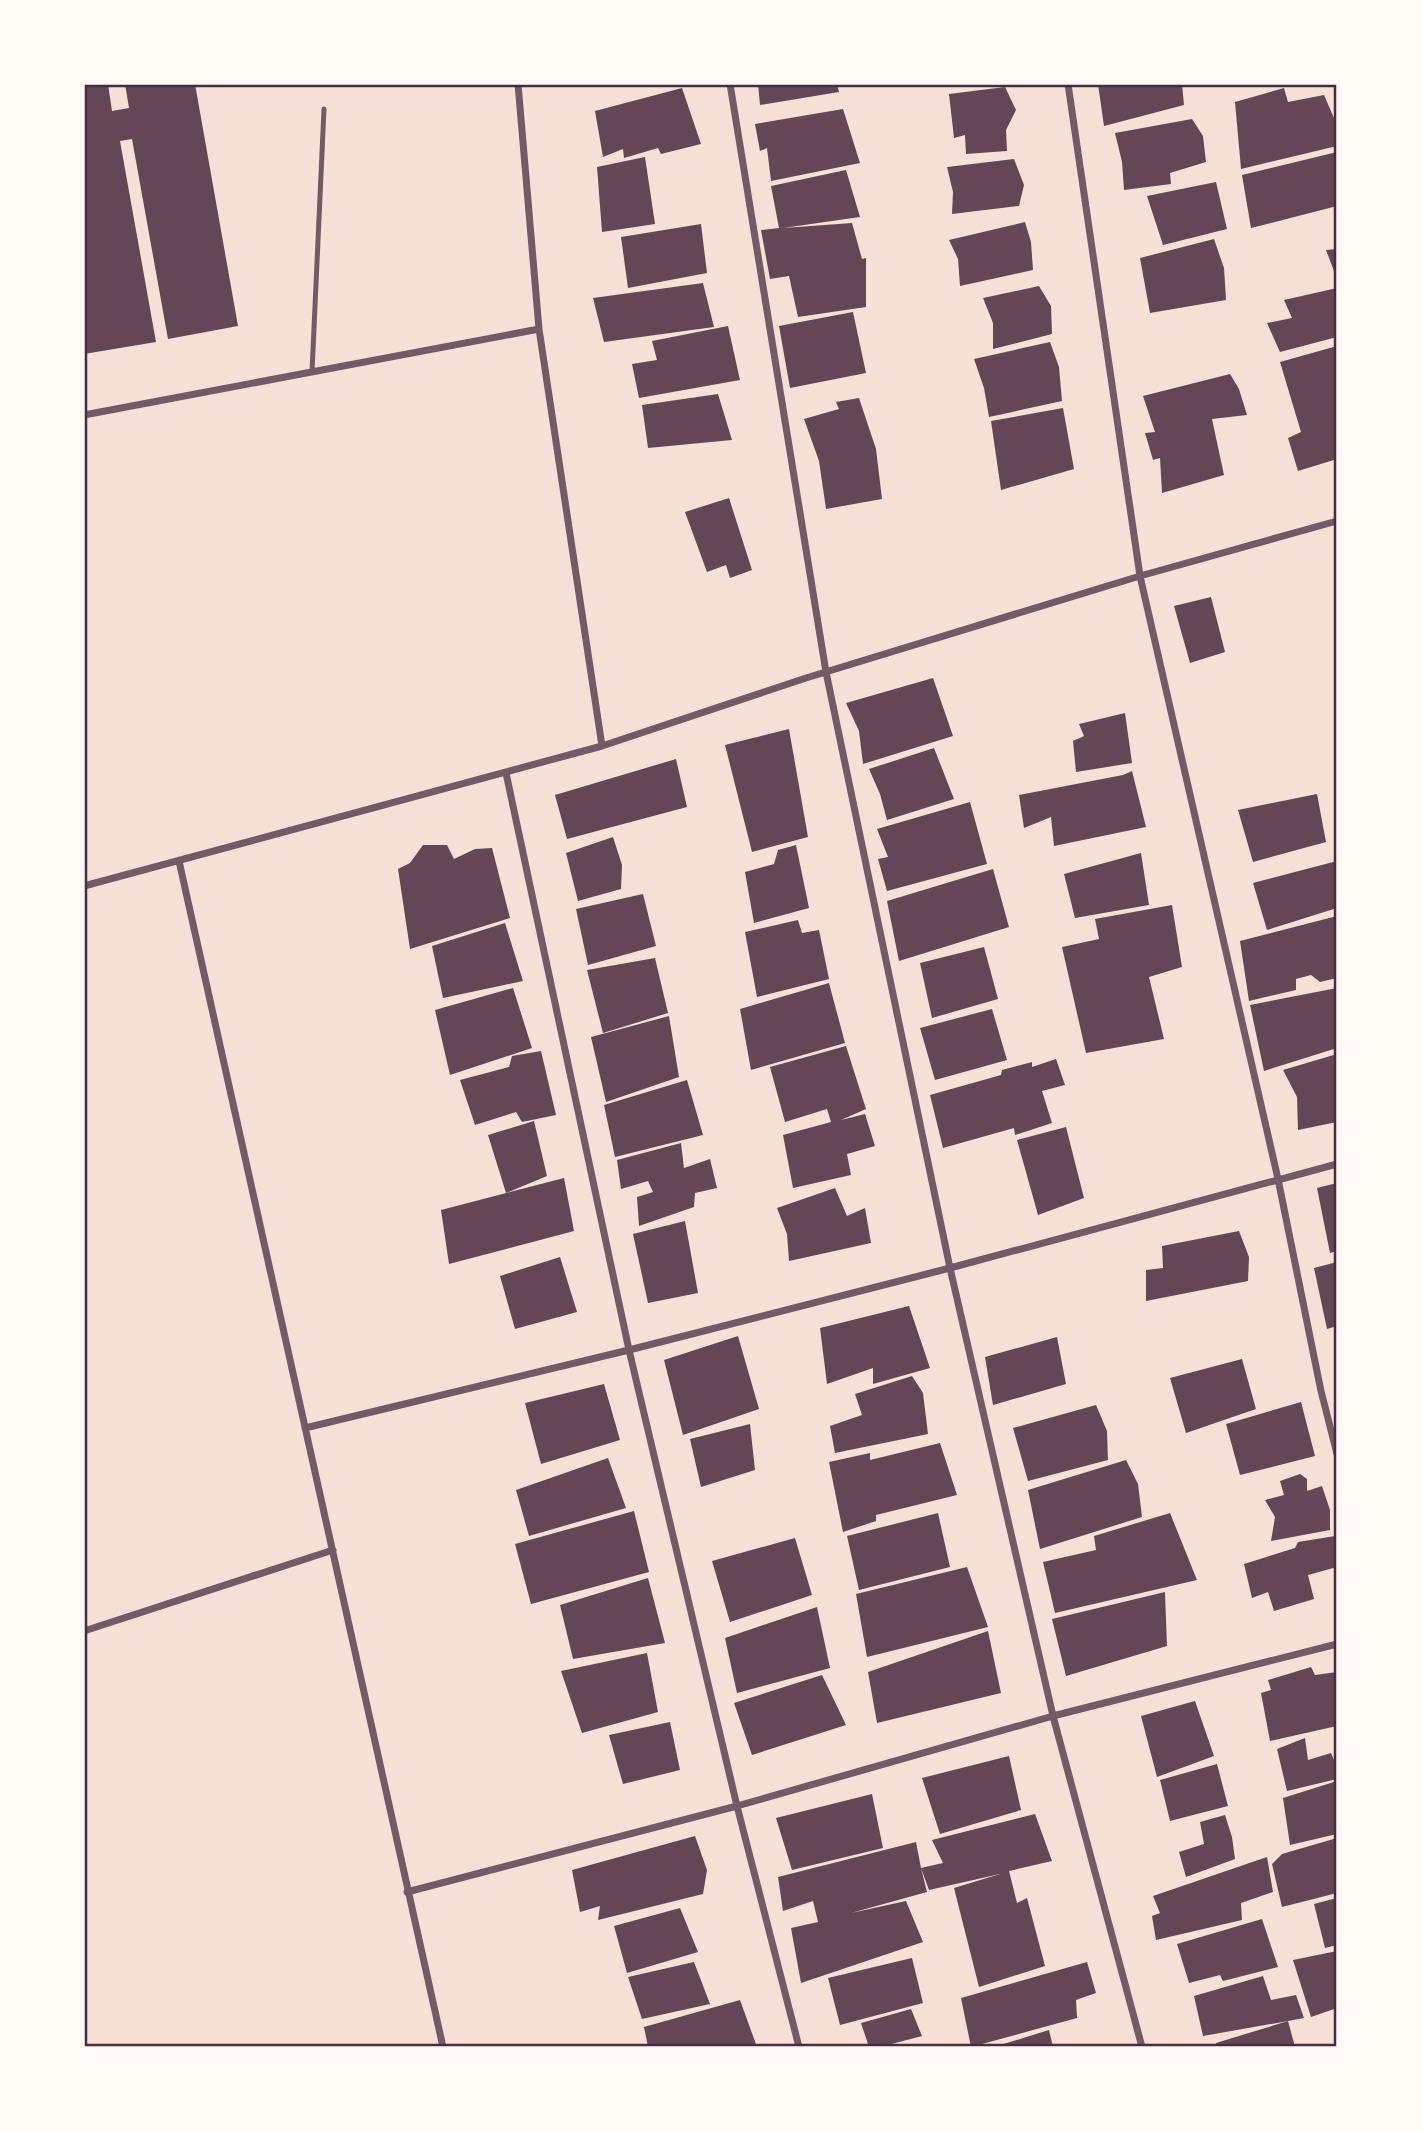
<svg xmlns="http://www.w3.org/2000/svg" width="1421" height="2131" viewBox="0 0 1421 2131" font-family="'Varela Round',sans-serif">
<rect width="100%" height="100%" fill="#f7e1d7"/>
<path fill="#644757" d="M84,84H108L112,111L129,108L125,84H195L238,326L168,339L132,139L120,141L156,342L84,354Z
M758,84H837L839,92L760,105Z
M1098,84H1182L1184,105L1104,126Z
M1005,87L1016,110L1006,130L1007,151L966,154L965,135L954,138L949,94Z
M682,88L701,144L661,154L658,148L624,158L623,149L603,157L595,111Z
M1284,88L1288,102L1324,95L1337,125V146L1241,169L1235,102Z
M843,109L860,163L771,181L767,148L760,151L755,124Z
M1192,119L1203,136L1206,162L1170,173L1171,184L1124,190L1122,162L1115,133Z
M1337,152V206L1251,228L1242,175Z
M645,157L655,224L602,232L597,167Z
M1014,159L1024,185L1019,206L952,214L953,192L947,167Z
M846,170L860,217L783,228L852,223L862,259L866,258V307L798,317L789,276L770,279L761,230L779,228L771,186Z
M1216,182L1227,229L1163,245L1147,196Z
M1025,222L1031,242L1033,270L960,286L958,259L949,240Z
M701,224L707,273L628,288L621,237Z
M1214,239L1224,268L1226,300L1150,313L1140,258Z
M1337,249V279L1326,250Z
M703,283L714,327L604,342L593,298Z
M1039,286L1051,306L1052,334L993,349V323L983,298Z
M1337,288V337L1280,352L1267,323L1292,318L1284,300Z
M853,312L866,373L790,388L779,326Z
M728,326L740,380L639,398L632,364L657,360L652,341Z
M1050,342L1059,367L1062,401L989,417L984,388L974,359Z
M1337,346V459L1298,471L1288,438L1301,432L1280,362Z
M1230,374L1239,389L1247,415L1212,419L1224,475L1162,493L1160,458L1153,460L1145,433L1155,432L1143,396Z
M718,394L732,440L648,448L642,405Z
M859,398L876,449L882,499L826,509L819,461L804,419L839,409L836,402Z
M1063,408L1074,469L1001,490L991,421Z
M729,498L752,570L730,578L726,565L707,572L685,512Z
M1211,597L1225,652L1190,663L1174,606Z
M933,678L953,736L863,764L859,731L846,703Z
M1125,713L1132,763L1076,772L1073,741L1084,736L1079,724Z
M789,729L808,837L752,852L725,745Z
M934,748L954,799L887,820L880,794L869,769Z
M676,759L687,807L567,839L555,795Z
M1132,771L1146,827L1054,846L1051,817L1024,828L1019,795L1123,775Z
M1317,794L1326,842L1253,862L1238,810Z
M970,802L987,864L887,891L878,859L888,857L877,829Z
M613,837L622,865L621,889L578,901L566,853Z
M423,845H447L454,859L475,849L492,848L510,918L410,949L398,869L410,863Z
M796,845L809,908L754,923L745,872L774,864L778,850Z
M1141,853L1149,905L1075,918L1064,874Z
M1337,861V908L1267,930L1253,883Z
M993,869L1009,927L899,961L887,901Z
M643,894L656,946L588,965L576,909Z
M1172,905L1182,967L1149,977L1164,1039L1086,1053L1062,947L1099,939L1095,919Z
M1337,916V978L1320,982L1311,975L1296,979V990L1249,1001L1240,941Z
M798,920L802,933L819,930L829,979L757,997L745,932Z
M505,923L523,981L443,998L432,946Z
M984,947L998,999L932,1018L920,963Z
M655,958L668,1013L603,1033L587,970Z
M829,983L845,1043L751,1070L740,1009Z
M513,988L532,1048L450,1075L435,1010Z
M1337,988V1048L1264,1071L1250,1005Z
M992,1009L1007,1060L935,1080L920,1028Z
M669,1016L679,1077L606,1102L591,1037Z
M846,1046L866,1109L841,1120L865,1114L875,1146L847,1154L851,1175L793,1188L783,1135L831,1122L827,1109L785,1122L770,1067Z
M541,1051L556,1115L522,1122L516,1112L475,1125L460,1080L509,1067L512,1056Z
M1337,1054V1122L1298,1130L1297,1097L1283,1070Z
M1056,1059L1065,1085L1042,1091L1052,1123L1015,1135L1014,1128L943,1148L930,1095L1001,1075L1002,1070L1032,1062V1067Z
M687,1080L703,1135L615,1157L604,1105Z
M534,1121L547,1176L506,1193L488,1135Z
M1066,1127L1084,1198L1038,1215L1017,1140Z
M681,1143L684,1168L710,1159L717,1188L695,1193L694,1207L639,1226L637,1197L653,1192L648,1181L621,1189L617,1160Z
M564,1178L574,1231L449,1264L441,1210Z
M1337,1183V1251L1330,1253L1317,1188Z
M835,1188L847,1216L865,1208L871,1243L789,1261L787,1234L777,1208Z
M685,1221L698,1293L648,1303L633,1234Z
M1239,1231L1249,1257L1248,1281L1146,1301V1270L1163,1268L1162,1246Z
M560,1257L577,1312L515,1329L500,1276Z
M1337,1262V1326L1327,1329L1314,1268Z
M909,1306L930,1368L873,1384V1368L827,1384L820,1328Z
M738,1336L759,1409L683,1435L664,1360Z
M1057,1337L1066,1384L993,1405L985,1357Z
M1242,1359L1256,1409L1186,1433L1170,1378Z
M912,1376L923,1393L928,1434L835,1453L830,1426L862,1415L855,1394Z
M604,1384L620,1440L541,1464L525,1403Z
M1301,1402L1315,1456L1240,1475L1226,1424Z
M1096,1405L1107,1431L1108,1460L1028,1481L1013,1428Z
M750,1424L755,1470L701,1487L690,1439Z
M940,1443L957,1495L876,1515V1521L843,1532L829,1462L870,1453V1460Z
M608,1458L626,1508L529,1536L516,1490Z
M1126,1460L1138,1484L1142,1517L1040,1549L1028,1490Z
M1300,1474L1307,1479V1491L1322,1486L1330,1510V1530L1271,1541L1275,1517L1265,1500L1284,1495L1280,1481Z
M634,1511L649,1572L531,1604L515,1544Z
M938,1513L950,1567L859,1590L847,1536Z
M1170,1513L1197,1580L1055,1613L1043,1562L1096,1550L1094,1536Z
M1335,1536L1337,1567L1308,1575L1314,1599L1274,1611L1268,1592L1252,1598L1244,1564L1295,1548L1298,1542Z
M795,1538L812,1595L730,1622L712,1561Z
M967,1567L988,1627L867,1657L856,1594Z
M648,1578L665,1643L573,1659L560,1605Z
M1165,1592L1167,1646L1066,1676L1052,1619Z
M817,1607L830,1668L737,1693L725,1638Z
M988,1631L1001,1693L877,1723L868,1672Z
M647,1653L658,1712L582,1733L561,1671Z
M1311,1667L1315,1675L1337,1672V1726L1270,1741L1261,1693L1271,1690L1268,1680Z
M822,1675L846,1725L752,1755L734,1703Z
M1195,1701L1214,1756L1157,1777L1141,1716Z
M670,1722L680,1770L623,1784L609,1735Z
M1305,1738L1308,1760L1331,1753L1337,1767V1779L1287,1791L1277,1749Z
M1009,1756L1021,1810L940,1834L922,1778Z
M1217,1764L1228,1806L1170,1821L1160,1780Z
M1337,1781V1834L1290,1845L1283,1798Z
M872,1794L883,1848L792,1870L776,1818Z
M1035,1814L1052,1861L1009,1871L1017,1903L1027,1898L1045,1966L979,1987L954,1888L1000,1874L929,1890L921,1868L927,1892L851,1913L906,1901L923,1942L801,1983L791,1928L818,1922L813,1901L783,1911L778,1877L916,1842L921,1868L943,1863L932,1840Z
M1225,1815L1232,1837L1235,1859L1186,1877L1179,1852L1204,1844L1200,1822Z
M695,1836L707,1870L703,1894L598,1920L600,1906L580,1912L572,1870Z
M1337,1838V1893L1282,1907L1272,1864L1282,1854Z
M1267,1857L1273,1892L1241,1903L1242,1920L1156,1940L1152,1916L1160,1913L1153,1896Z
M1337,1898V1945L1325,1948L1314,1904Z
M680,1908L698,1952L627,1973L614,1926Z
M1262,1919L1278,1967L1223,1981L1220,1975L1189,1983L1177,1944Z
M1337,1951V2008L1311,2017L1293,1960Z
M912,1958L923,2003L840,2025L828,1978Z
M694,1962L710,2004L642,2019L628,1977Z
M1087,1962L1096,1993L1076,2000L1077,2018L971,2047L961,1998Z
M1263,1976L1271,2000L1296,1995L1304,2018L1288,2021L1295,2047H1217L1216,2043L1288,2021L1203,2036L1194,1996Z
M740,2000L757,2047H648L644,2027Z
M911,2009L922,2036L880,2047H869L861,2023Z
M1049,2030L1053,2047H997V2046Z"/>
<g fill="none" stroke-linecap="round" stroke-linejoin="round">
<path stroke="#755966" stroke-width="5" d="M312,372L324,109"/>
<path stroke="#755966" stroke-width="7" d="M518,84L539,329L602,746
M730,84L826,672L950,1268L1053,1716L1142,2047
M1068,84L1140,576L1278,1179L1321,1391L1337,1454
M84,415L539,329
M506,773L629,1350L737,1806L799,2047
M179,861L443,2047
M84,886L602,746L806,678L1140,576L1337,521
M305,1428L629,1350L950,1268L1337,1164
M84,1631L333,1550
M407,1892L737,1806L1053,1716L1337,1644"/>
</g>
<rect width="1421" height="2131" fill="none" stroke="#fffaf5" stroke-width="172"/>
<rect x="86" y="86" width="1249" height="1959" fill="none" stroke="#4a2c40" stroke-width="2.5"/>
</svg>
